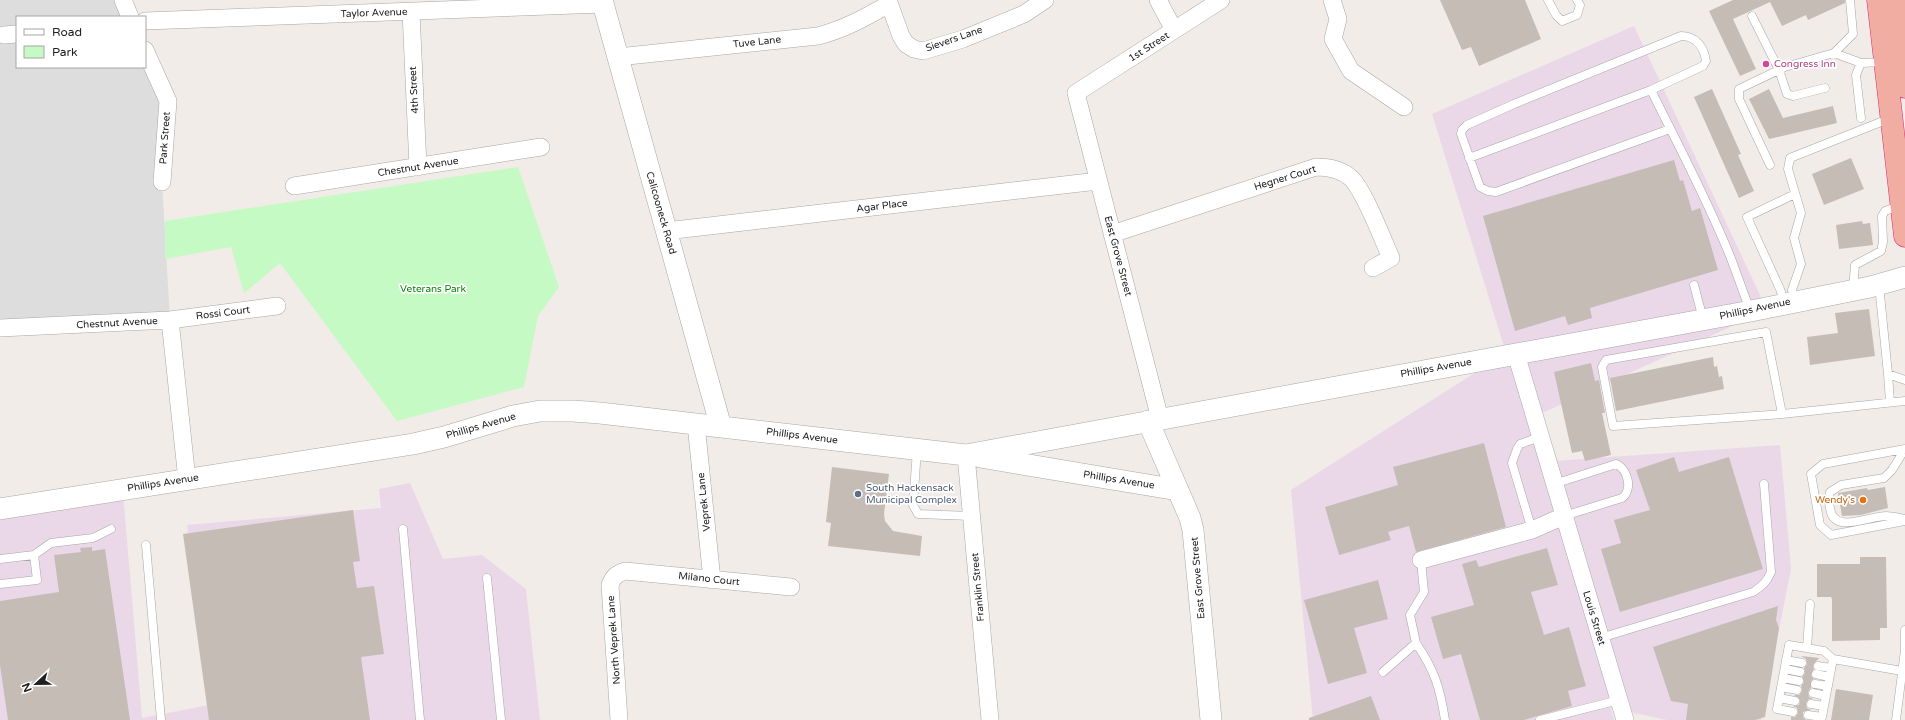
<svg xmlns="http://www.w3.org/2000/svg" width="1905" height="720" viewBox="0 0 1905 720" font-family="'Varela Round',sans-serif">
<rect width="100%" height="100%" fill="#f1ece7"/>
<path fill="#dedddd" d="M0,0H123L130,17H17V67H145L168,101L162,182L170,320L0,328Z"/>
<path fill="#ead8e8" d="M1634,26L1767,310L1527,420L1540,462L1780,445L1791,569L1761,720H1667L1611,708L1614,720H1313L1291,490L1506,353L1432,114Z
M410,483L443,559L482,555L526,589L540,720H0V510L123,493L142,718L209,705L187,525L381,508L379,489Z"/>
<path fill="#c5fac4" d="M518,167L559,287L538,316L524,387L397,421L280,263L244,293L231,247L165,259V221Z"/>
<path fill="#c6bcb6" d="M1440,0H1525L1541,39L1479,66L1471,47L1462,50Z
M1733,0H1845V3L1808,20L1806,15L1782,26L1770,2L1733,19L1756,69L1740,76L1709,11Z
M1712,89L1741,154L1738,155L1754,191L1739,198L1694,97Z
M1769,89L1783,118L1833,106L1837,123L1769,139L1749,99Z
M1851,158L1864,189L1824,205L1812,174Z
M1674,160L1680,181L1683,180L1692,211L1700,208L1718,270L1590,308L1592,318L1568,325L1565,316L1515,331L1483,216Z
M1862,221L1863,224L1870,223L1873,245L1839,249L1836,225Z
M1869,309L1875,356L1810,365L1807,337L1838,333L1835,313Z
M1713,357L1714,367L1717,366L1719,377L1722,376L1724,389L1616,411L1610,378Z
M1591,363L1595,381L1599,380L1605,413H1602L1611,455L1585,461L1582,451L1572,453L1554,372Z
M1484,443L1506,527L1416,552L1409,526L1388,532L1391,540L1339,555L1325,507L1398,485L1393,467Z
M1674,457L1679,472L1729,457L1763,569L1620,612L1601,549L1621,543L1614,520L1650,510L1636,470Z
M832,467L889,474L884,514L885,521L893,531L922,536L920,556L828,546L831,523L826,522Z
M1885,487L1888,508L1861,515L1842,516L1838,493L1867,488L1868,490Z
M353,510L360,561L353,562L357,588L374,586L384,654L361,657L370,720H209L183,534Z
M92,547V551L105,549L130,720H8L0,665V601L59,592L54,555L81,552L80,548Z
M1547,548L1558,585L1531,592L1544,635L1569,627L1586,686L1568,691L1572,706L1524,720H1480L1461,654L1443,659L1431,617L1474,605L1462,564L1476,560L1479,567Z
M1860,557H1886L1887,628H1880V640L1832,641V599L1831,597H1817V564H1860Z
M1378,580L1388,619L1354,628L1367,673L1328,684L1304,600Z
M1778,606L1776,620L1779,628L1765,717L1755,720H1686L1688,704L1671,701L1653,647Z
M1801,656L1819,658L1813,665L1814,669L1811,675L1814,679L1811,681V688L1808,692L1809,697L1813,699H1809L1806,703L1807,708L1811,710L1803,712V717L1806,720H1791V717H1795L1798,713L1797,708L1793,706L1799,705L1800,700L1794,695H1799L1802,691L1801,686L1804,682L1802,677L1805,673L1804,668L1807,664L1806,659Z
M1836,689L1873,695L1869,720H1831Z
M1371,696L1380,720H1309V718Z"/>
<g fill="none" stroke-linecap="round" stroke-linejoin="round">
<g stroke="#a7a7a7" stroke-width="9">
<path id="service" d="M1548,0L1556,15L1562,21L1577,15L1580,5L1577,0
M1850,0L1853,34L1834,53L1861,63L1885,62
M1752,16L1779,70L1787,94L1793,96L1825,88
M1861,63L1856,75L1861,118
M1670,129L1496,192L1488,191L1480,187L1461,134L1462,130L1467,125L1514,104L1681,36C1696,36 1704,47 1706,61L1703,66L1651,90C1678,145 1707,199 1730,256C1737,274 1743,292 1750,310
M1469,158L1651,90
M1770,165L1739,99V89L1785,67L1834,53
M1694,285L1703,319
M1879,285L1888,374L1905,380
M1853,290L1855,265L1881,251L1883,242L1882,216L1885,211L1899,206
M1795,301L1792,290L1801,264L1794,238L1801,213L1788,169L1790,158L1891,118
M1785,303L1780,289L1747,217L1795,194
M1888,374L1890,402
M1782,414L1613,426L1602,367L1606,360L1766,332L1782,414L1905,401
M1905,449L1823,464L1811,474L1820,525L1831,535L1905,521
M1905,449L1892,470L1884,478L1841,485L1830,492C1828,498 1829,502 1830,508C1833,535 1869,516 1886,516C1892,516 1899,518 1905,519
M917,450L913,505L918,514L971,516
M1554,484L1616,464C1628,469 1633,490 1622,498L1564,516
M403,529L420,720
M1532,530L1512,463L1517,449L1520,444L1540,437
M146,545L161,720
M0,559L34,555L51,543L93,538L111,529
M487,578L501,720
M0,584L37,580L34,555
M1600,638L1753,592C1762,586 1767,582 1771,572L1764,484
M1416,643C1435,671 1440,688 1445,720
M1807,648L1810,604
M1905,650V630
M1833,659L1902,671
M1786,660L1802,663
M1818,666L1831,668
M1785,669L1800,672
M1383,672L1416,643L1410,615L1424,592L1421,560
M1816,674L1829,677
M1783,678L1799,681
M1815,684L1828,686
M1781,687L1797,690
M1813,693L1826,696
M1779,698L1795,701
M1811,704L1824,706
M1793,712L1777,709L1789,645L1824,651L1833,659L1822,717L1808,715
M1540,720L1619,700
M1896,720L1905,650"/>
</g>
<g stroke="#a7a7a7" stroke-width="18">
<path id="minor" d="M123,0L130,17
M888,0L901,36L906,44L914,49L923,51L963,39L1024,14L1045,0
M1158,0L1174,30
M1332,0L1338,19L1333,39L1351,71L1404,107
M411,12L418,167
M145,21L603,4
M4,35L17,34
M145,50L168,101L162,182
M618,57L818,36C845,29 866,17 889,4
M294,186L541,147
M666,231L1098,181
M1112,234L1316,167C1329,167 1341,169 1351,178C1365,192 1382,238 1391,258L1373,268
M170,320L187,480
M0,328L170,320L277,306
M1516,354L1625,720
M1160,419L1076,93L1221,0
M696,424L712,580
M966,455L990,720
M1421,560L1532,530L1564,516
M619,720L610,585C613,577 616,574 625,571L791,587"/>
</g>
<g stroke="#a7a7a7" stroke-width="22">
<path id="tertiary" d="M602,0L721,427
M1148,421L1190,518L1193,530L1211,720
M980,457L1178,490
M0,509L413,444L444,437L513,416L540,411H573L600,413L966,455L1751,311L1870,287L1905,277"/>
</g>
<g stroke="#de2575" stroke-width="23">
<path id="trunk" d="M1878,0L1905,236
M1895,0L1905,87"/>
</g>
<use href="#service" stroke="#fff" stroke-width="8"/>
<use href="#minor" stroke="#fff" stroke-width="17"/>
<use href="#tertiary" stroke="#fff" stroke-width="21"/>
<use href="#trunk" stroke="#f2ada3" stroke-width="22"/>
</g>
<circle fill="#d1479c" stroke="#fff" stroke-width="1.5" cx="1766" cy="64" r="4"/>
<circle fill="#5c6f8a" stroke="#fff" stroke-width="1.5" cx="858" cy="494" r="4"/>
<circle fill="#e8710a" stroke="#fff" stroke-width="1.5" cx="1863" cy="500" r="4"/>
<g text-anchor="middle" dominant-baseline="central" stroke-width="3.5" stroke-linejoin="round" paint-order="stroke">
<g font-size="10" fill="#202020" stroke="#fff">
<text transform="translate(374 13) rotate(-2)">Taylor Avenue</text>
<text transform="translate(954 39) rotate(-19)">Sievers Lane</text>
<text transform="translate(757 42) rotate(-6)">Tuve Lane</text>
<text transform="translate(1149 47) rotate(-33)">1st Street</text>
<text transform="translate(414 90) rotate(-93)">4th Street</text>
<text transform="translate(165 138) rotate(-86)">Park Street</text>
<text transform="translate(418 167) rotate(-9)">Chestnut Avenue</text>
<text transform="translate(1285 178) rotate(-17)">Hegner Court</text>
<text transform="translate(882 206) rotate(-7)">Agar Place</text>
<text transform="translate(661 213) rotate(74)">Calicooneck Road</text>
<text transform="translate(1118 256) rotate(75)">East Grove Street</text>
<text transform="translate(1755 309) rotate(-12)">Phillips Avenue</text>
<text transform="translate(223 313) rotate(-7)">Rossi Court</text>
<text transform="translate(117 323) rotate(-3)">Chestnut Avenue</text>
<text transform="translate(1436 368) rotate(-10)">Phillips Avenue</text>
<text transform="translate(481 426) rotate(-16)">Phillips Avenue</text>
<text transform="translate(802 436) rotate(7)">Phillips Avenue</text>
<text transform="translate(1119 480) rotate(9)">Phillips Avenue</text>
<text transform="translate(163 483) rotate(-9)">Phillips Avenue</text>
<text transform="translate(704 502) rotate(-96)">Veprek Lane</text>
<text transform="translate(1198 578) rotate(-95)">East Grove Street</text>
<text transform="translate(709 579) rotate(6)">Milano Court</text>
<text transform="translate(978 587) rotate(-95)">Franklin Street</text>
<text transform="translate(1594 618) rotate(73)">Louis Street</text>
<text transform="translate(614 640) rotate(-94)">North Veprek Lane</text>
</g>
<g font-size="10" fill="#b23c85" stroke="#fff" text-anchor="start">
<text x="1774" y="64">Congress Inn</text>
</g>
<g font-size="10" fill="#0b820a" stroke="#fff">
<text x="433" y="289">Veterans Park</text>
</g>
<g font-size="10" fill="#4e5e75" stroke="#fff" text-anchor="start">
<text x="866" y="488">South Hackensack<tspan x="866" dy="12">Municipal Complex</tspan></text>
</g>
<g font-size="10" fill="#c56008" stroke="#fff" text-anchor="end">
<text x="1855" y="500">Wendy's</text>
</g>
</g>
<rect x="16" y="16" width="130" height="52" fill="#ffffff" stroke="#a6a6a6"/>
<rect x="24" y="29" width="20" height="6" fill="#ffffff" stroke="#a6a6a6"/>
<text x="52" y="36" font-size="12" fill="#202020">Road</text>
<rect x="24" y="46" width="20" height="12" fill="#c5fac4" stroke="#a6a6a6"/>
<text x="52" y="56" font-size="12" fill="#202020">Park</text>
<g transform="translate(36 684) rotate(248)" stroke="#ffffff" stroke-width="3" paint-order="stroke">
<path d="M0-3L7 15L0 10L-7 15Z" fill="#202020"/>
<text y="-6" font-size="11" font-weight="bold" text-anchor="middle" fill="#202020">N</text>
</g>
</svg>
